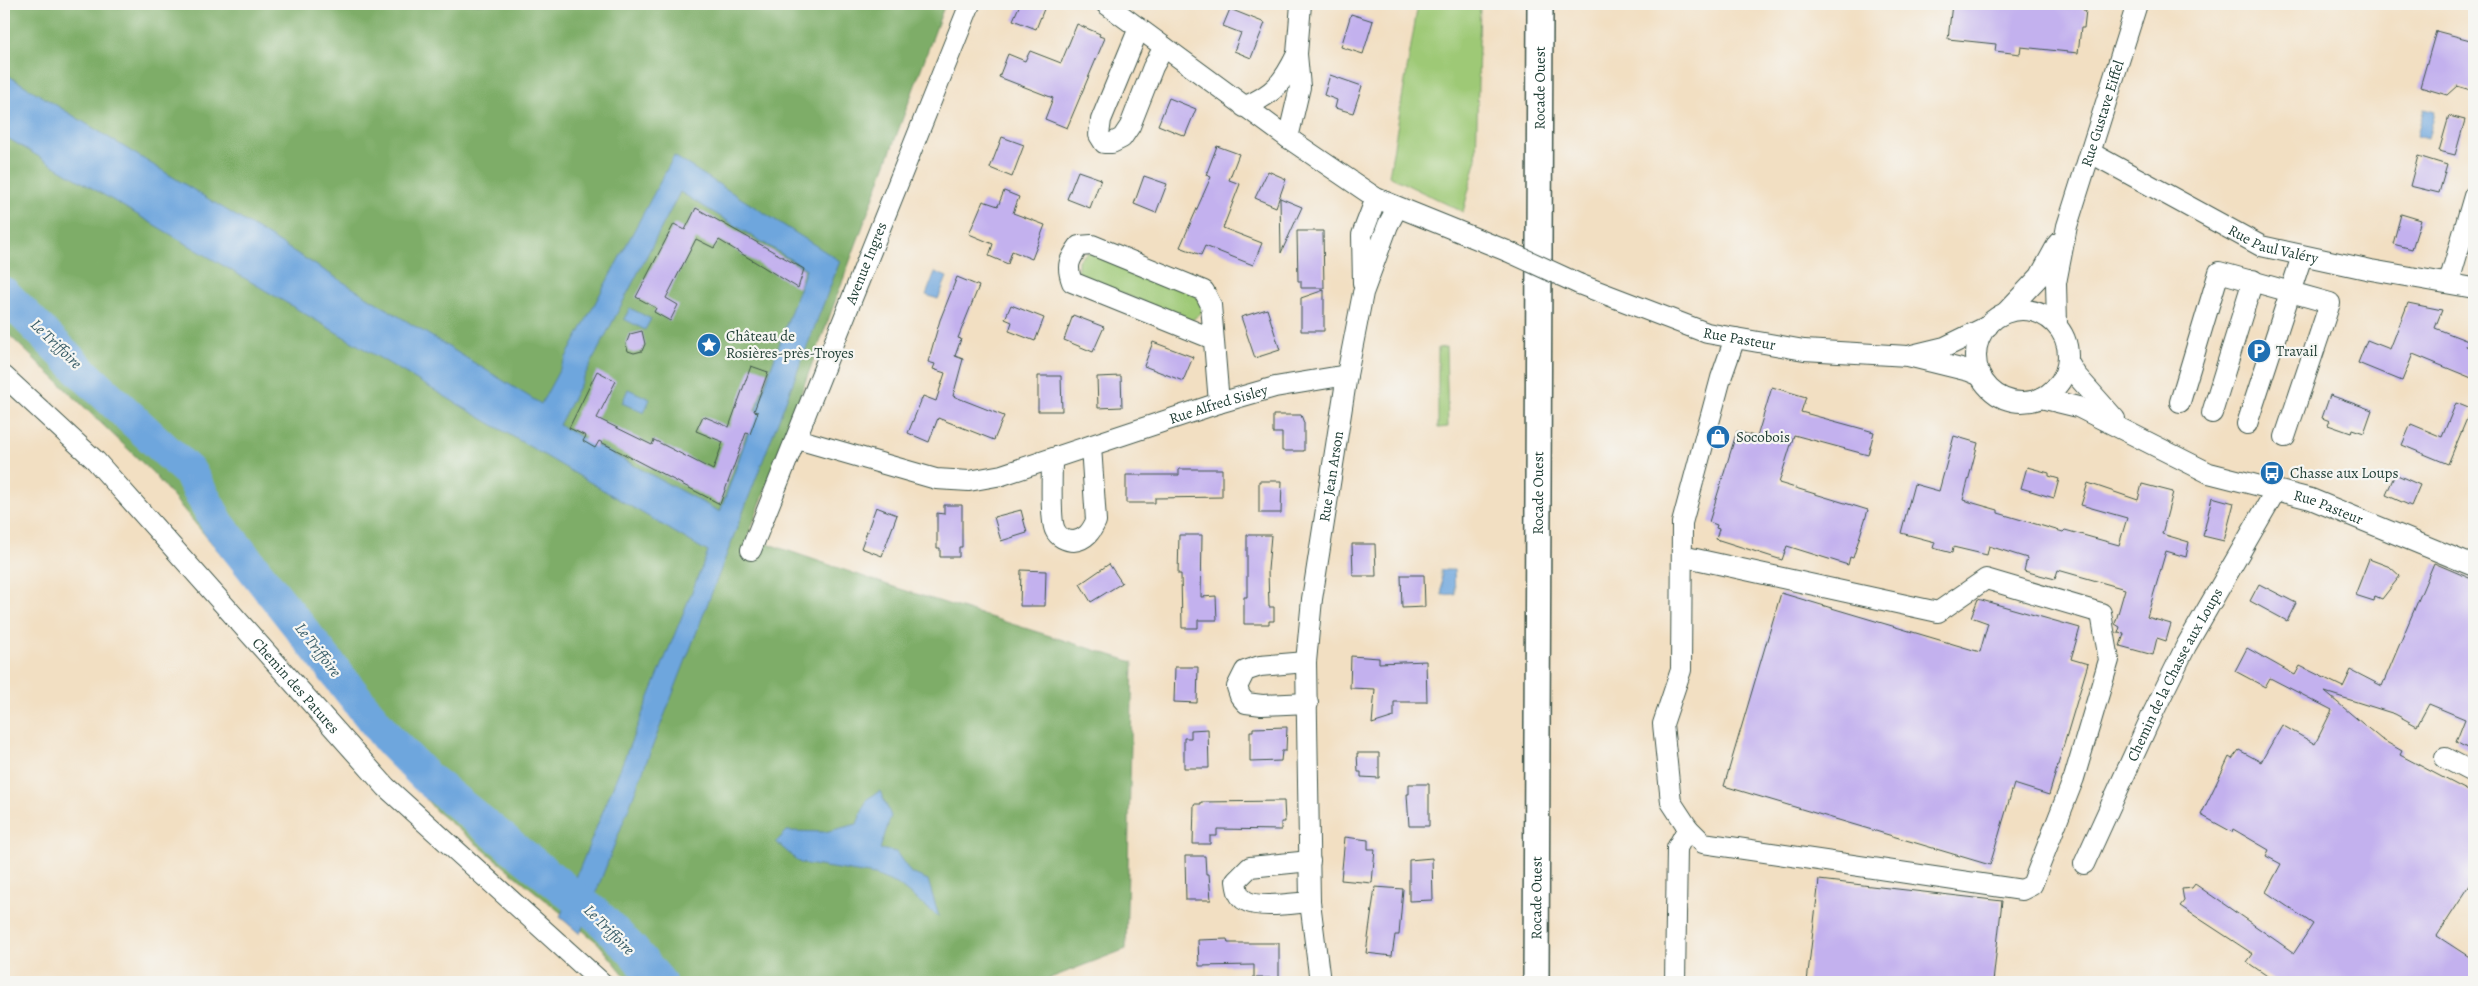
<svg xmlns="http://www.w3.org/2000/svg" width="2478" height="986" viewBox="0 0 2478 986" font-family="Alegreya,serif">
<rect width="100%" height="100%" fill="#f6f6f2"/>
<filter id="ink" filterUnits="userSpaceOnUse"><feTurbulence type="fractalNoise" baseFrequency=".02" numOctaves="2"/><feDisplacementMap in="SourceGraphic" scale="10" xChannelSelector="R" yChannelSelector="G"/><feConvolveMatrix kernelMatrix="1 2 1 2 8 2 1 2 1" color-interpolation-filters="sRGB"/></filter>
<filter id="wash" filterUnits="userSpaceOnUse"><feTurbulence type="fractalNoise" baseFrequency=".0096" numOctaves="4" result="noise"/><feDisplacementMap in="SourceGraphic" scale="20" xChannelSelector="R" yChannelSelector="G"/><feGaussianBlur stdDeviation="1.12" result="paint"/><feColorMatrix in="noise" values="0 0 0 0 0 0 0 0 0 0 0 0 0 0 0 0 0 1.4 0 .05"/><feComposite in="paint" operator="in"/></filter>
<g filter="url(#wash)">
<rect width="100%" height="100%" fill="#f2dfc2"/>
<path fill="#9ec976" stroke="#5e8355" d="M1418,4H1480L1476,162L1463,212L1389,176Z
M1088,252L1194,292L1203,307L1201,313L1191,321L1078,276V260Z
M1446,347L1448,427L1438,428V348Z"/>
<path fill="#7ead67" stroke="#4e754e" d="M4,4H945L748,537L894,587L1133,662L1126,949L1040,982H630L598,943L436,811L153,473L4,330Z"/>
<path fill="#6ea6dd" stroke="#467288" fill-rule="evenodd" d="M4,73L541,404L674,156L840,261L580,934L560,917L708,552L4,136ZM680,192L806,269L720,512L559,425Z
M2424,109L2435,112L2428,139L2417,136Z
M935,272L947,277L938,299L926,295Z
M630,308L651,319L645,330L624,319Z
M628,389L650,399L644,413L622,403Z
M1441,570H1454L1455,594L1442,595Z
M880,791L891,816L880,849L896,852L911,873L928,880L939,917L897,884L875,875L800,863L776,842L787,831L825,832L857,824L867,799Z"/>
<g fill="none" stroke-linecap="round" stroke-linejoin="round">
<path stroke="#6ea6dd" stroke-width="34" d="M4,294L86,376L190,473L218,524L390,741L428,779L598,916L631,949L659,982"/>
</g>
<g id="blocks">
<path fill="#c3b1ee" d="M1020,4H1046L1036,29L1013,20Z
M1952,4H2084L2083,10H2086L2084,28H2081L2078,53L2021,47L2020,54L1995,51L1996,44L1948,39Z
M1230,9L1265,23L1251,58L1234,51L1241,33L1223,26Z
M1351,14L1373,21L1363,54L1341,47Z
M1077,24L1100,34L1099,36L1105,38L1067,128L1045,119L1053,98L999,77L1008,54L1025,61L1030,51L1061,63Z
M2436,31L2474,41V91L2457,86L2447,95L2420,87Z
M1330,75L1362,86L1353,113L1335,108L1337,100L1324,95Z
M1169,98L1196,109L1185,136L1158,125Z
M2449,116L2465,120L2455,155L2439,151Z
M1002,137L1024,145L1012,177L990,168Z
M1217,146L1239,154L1229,180L1240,184L1223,228L1262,243L1253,265L1205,246L1201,255L1180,247L1211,177L1206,175Z
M2418,156L2447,165L2439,193L2410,186Z
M1078,171L1101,179L1090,208L1067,199Z
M1268,171L1286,179L1276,207L1255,198Z
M1144,176L1167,184L1156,213L1134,204Z
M1004,191L1019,197L1013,213L1045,225L1032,259L1012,251L1008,264L989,256L993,244L969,234L983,201L998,206Z
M1280,198L1302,207L1281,253Z
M696,208L804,269L798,288L719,240L714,248L696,239L666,298L678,305L670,321L654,312L656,308L636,297L674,224L685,230Z
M2401,214L2421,220L2412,249L2393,244Z
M1297,231H1323L1324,288H1301V281H1298Z
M957,277L979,286L958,338L961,339L955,356L963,359L953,396L1004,416L994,440L938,418L929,442L908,433L923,396L936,401L945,373L933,369L935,364L928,362L940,320Z
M1324,290V331H1301V298Z
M2408,303L2442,310L2435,328L2468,341L2466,346L2474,350V379L2413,354L2402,381L2358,363L2367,340L2390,349Z
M1011,305L1044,318L1035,341L1009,331L1012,322L1005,319Z
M1267,309L1280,350L1255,358L1241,317Z
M1073,315L1104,327L1093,352L1064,340Z
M642,331L645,344L642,351L634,353L628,351L626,344L630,334Z
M1153,342L1193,357L1183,381L1144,366Z
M751,366L768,372L754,411L758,412L750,434L746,433L720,504L599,441L595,448L583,441L586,436L569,428L597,371L616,381L597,418L652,445L654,440L713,470L723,442L696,431L703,416L729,427Z
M1038,376H1061L1062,411H1038Z
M1121,376L1122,407L1098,408L1097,377Z
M1772,387L1806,397L1801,412L1874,432L1868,455L1794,435L1779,483L1868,510L1853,558L1850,557L1848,565L1787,546L1782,560L1716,539L1719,529L1716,528L1717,525L1709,522L1737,431L1757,437Z
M2330,395L2372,410L2364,433L2352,429L2351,433L2328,425L2330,421L2322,418Z
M2456,403L2471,409L2448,464L2402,445L2411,424L2442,437Z
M1273,415H1301L1304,423V451H1282V433H1273Z
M1954,436L1978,443L1963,500L1998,510V513L2063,532L2065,530L2119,545L2127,518L2081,505L2088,483L2138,500L2142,484L2173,492L2162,534L2189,542L2186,557L2166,551L2147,617L2171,624L2166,641L2157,638L2153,655L2120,646L2124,634L2118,633L2120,627L2115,624L2125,589L2058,570L2055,579L2024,571L2027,558L1989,546L1987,555L1953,547L1952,553L1933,548L1935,542L1901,533L1914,484L1939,491Z
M2027,467L2049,473V476L2059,479L2054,498L2021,488Z
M1179,469H1222V497L1155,498V503H1126V475H1179Z
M2395,474L2420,485L2411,506L2386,495Z
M1259,481H1282L1281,513H1259Z
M2212,497L2234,503L2224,541L2203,536Z
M944,505H962V547H959V557H940V548H937V513L944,514Z
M876,507L897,515L882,556L861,548Z
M1021,510L1027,533L1001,541L994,517Z
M1179,535H1202L1201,597L1216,596L1217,620H1198V628H1182L1181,574H1178Z
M1247,535H1271L1268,570L1269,607H1274V621H1269V624H1244V597H1247Z
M1352,544H1375L1376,576H1353Z
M2369,559L2390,567L2400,576L2382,599L2375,596L2374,601L2355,595Z
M2434,563L2474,580V752L2456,742L2465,719L2429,704L2417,726L2395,714L2325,692L2381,739L2402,751L2400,755L2474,794V879L2437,936L2474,960V982H2276L2247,962L2253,954L2180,906L2184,901L2182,889L2192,888L2195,884L2294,953L2313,924L2266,892L2281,864L2266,856L2269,850L2233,829L2232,832L2201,815L2229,757L2232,759L2239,750L2261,762L2282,725L2315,744L2332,710L2270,678L2265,687L2235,671L2247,648L2295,675L2300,666L2343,687L2351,670L2382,686Z
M1109,564L1122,583L1091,602L1080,584Z
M1021,570L1046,571L1045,606H1020Z
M1401,575H1424L1425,607L1402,608Z
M2259,584L2296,603L2287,621L2250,601Z
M1781,593L1980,652L1988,623L1971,617L1978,599L2080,628L2071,659L2088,664L2049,795L2014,784L1990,865L1724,786Z
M1351,656L1379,658V663L1426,661L1427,702H1394V717L1372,724L1375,689L1350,688Z
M1175,667H1198L1197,703L1174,702Z
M1287,727L1286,751H1282L1281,761L1250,762V731H1253V728Z
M1208,729L1209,768H1184V738H1191V730Z
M1357,753H1379V778L1361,777V772H1358Z
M1409,784H1429V826H1409L1407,794H1409Z
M1284,801L1285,822H1281V830L1217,829V836H1210V844H1193L1194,804H1201V802Z
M1345,837L1368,840V849H1375L1372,883L1341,880Z
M1185,856H1205L1206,874H1209L1211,900H1186Z
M1432,858L1433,900L1409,901V860Z
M1819,880L2002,901L1993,982H1807Z
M1375,887L1403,889L1399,935H1395L1392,956L1366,953Z
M1227,939L1228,943H1279V978H1254V965L1199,966L1198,940Z"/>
</g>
</g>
<g filter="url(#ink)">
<use href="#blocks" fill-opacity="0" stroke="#3f5549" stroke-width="1"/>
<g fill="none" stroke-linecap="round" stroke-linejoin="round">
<g stroke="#3f5549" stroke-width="22">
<g id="minor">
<path d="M1106,4L1288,138L1376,198L1507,251"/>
<path d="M1139,28L1101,120L1099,135L1104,143H1112L1122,138L1130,126L1153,67L1164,47"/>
<path d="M1244,107C1274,94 1283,83 1297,54"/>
<path d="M1288,138L1300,87L1297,54L1301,4"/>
<path id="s1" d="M2091,153L2261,246L2371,270L2474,288"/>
<path d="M2449,282L2474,196"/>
<path d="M1363,283L1362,235L1376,198"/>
<path id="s2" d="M1579,284L1707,333L1804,350L1908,356L1969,371L1981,376"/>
<circle cx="2022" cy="356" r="46"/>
<path d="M2005,313L2040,276L2058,243"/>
<path id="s3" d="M2057,325L2056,283L2067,226L2137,4"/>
<path d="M1213,339L1072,282C1066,266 1069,260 1079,246L1092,245L1204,291L1211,305L1219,403"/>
<path d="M1912,355L1945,347L1988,326"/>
<path d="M2068,362L2076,375L2115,419"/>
<path id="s4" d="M4,376L96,461L386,787L601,982"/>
<path id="s5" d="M2041,398L2078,407L2209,473L2311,499L2474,566"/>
<path d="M2180,402L2219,272L2330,303L2285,437"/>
<path d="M2212,413L2253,280"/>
<path d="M2247,424L2302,256"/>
<path id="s6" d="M797,439L936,479L969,481L1002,475L1219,403L1275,387L1347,375"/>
<path d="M1052,459C1052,473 1050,520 1055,530C1058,537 1066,541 1074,541C1086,539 1091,532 1096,521L1091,446"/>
<path id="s7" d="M751,550L970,4"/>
<path d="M1682,556L1938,612L1986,579L2101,613L2109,660L2074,778L2032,885L2022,890L1703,843L1688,828L1671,802L1663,724L1681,670L1682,523L1721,378L1735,338"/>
<path d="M1306,662L1260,666L1245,671L1237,687L1240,696L1246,703L1262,705L1308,703"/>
<path d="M2445,758L2474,773"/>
<path d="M1310,861L1250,867L1236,881C1237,889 1238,897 1246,901C1259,909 1295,903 1310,902"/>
<path id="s8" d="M2084,864L2153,713L2186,646L2276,490"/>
<path id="s9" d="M1320,982L1310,902L1306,662L1312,599L1347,375L1363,293L1388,225L1397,208"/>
<path d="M1675,982L1677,848L1688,828"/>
</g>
</g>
<g stroke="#3f5549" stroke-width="28">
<g id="major">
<path id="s10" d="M1536,982L1540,4"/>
</g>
</g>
<use href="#minor" stroke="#fff" stroke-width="20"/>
<use href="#major" stroke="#fff" stroke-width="25"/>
<g stroke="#3f5549" stroke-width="22" stroke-linecap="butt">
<path id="minor-bridge" d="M1507,251L1579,284"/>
</g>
<use href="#minor-bridge" stroke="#fff" stroke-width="20"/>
</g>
</g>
<defs>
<g id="sight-disc" transform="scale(1.25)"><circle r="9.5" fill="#1f6fb2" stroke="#f6f6f2"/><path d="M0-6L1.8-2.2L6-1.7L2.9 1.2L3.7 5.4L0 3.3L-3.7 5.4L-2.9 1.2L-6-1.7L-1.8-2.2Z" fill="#fff"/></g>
<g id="parking-disc" transform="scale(1.25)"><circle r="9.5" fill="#1f6fb2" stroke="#f6f6f2"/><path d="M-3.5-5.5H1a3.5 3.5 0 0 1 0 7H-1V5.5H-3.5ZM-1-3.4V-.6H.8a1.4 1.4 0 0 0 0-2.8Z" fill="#fff"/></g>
<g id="shop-disc" transform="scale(1.25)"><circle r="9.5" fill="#1f6fb2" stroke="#f6f6f2"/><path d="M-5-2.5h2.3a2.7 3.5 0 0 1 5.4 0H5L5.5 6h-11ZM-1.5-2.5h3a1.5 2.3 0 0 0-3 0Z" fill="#fff"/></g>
<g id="bus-disc" transform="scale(1.25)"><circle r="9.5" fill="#1f6fb2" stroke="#f6f6f2"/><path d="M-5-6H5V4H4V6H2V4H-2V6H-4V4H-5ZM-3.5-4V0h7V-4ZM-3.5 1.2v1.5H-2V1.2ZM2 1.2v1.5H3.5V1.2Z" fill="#fff"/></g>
</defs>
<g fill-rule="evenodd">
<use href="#sight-disc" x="709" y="345"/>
<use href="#parking-disc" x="2259" y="351"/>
<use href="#shop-disc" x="1718" y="437"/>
<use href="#bus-disc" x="2272" y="473"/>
</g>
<g text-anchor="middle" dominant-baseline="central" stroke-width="4.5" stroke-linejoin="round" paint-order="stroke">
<g font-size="15" fill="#1f3d34" stroke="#f6f6f2">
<text stroke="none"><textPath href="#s10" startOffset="894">Rocade Ouest</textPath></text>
<text stroke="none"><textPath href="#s3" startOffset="218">Rue Gustave Eiffel</textPath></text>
<text stroke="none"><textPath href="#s1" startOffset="205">Rue Paul Valéry</textPath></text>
<text stroke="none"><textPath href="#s7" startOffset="309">Avenue Ingres</textPath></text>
<text stroke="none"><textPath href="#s2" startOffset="170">Rue Pasteur</textPath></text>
<text stroke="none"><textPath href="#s6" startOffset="439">Rue Alfred Sisley</textPath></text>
<text stroke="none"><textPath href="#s9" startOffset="508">Rue Jean Arson</textPath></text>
<text stroke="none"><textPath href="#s10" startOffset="489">Rocade Ouest</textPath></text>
<text stroke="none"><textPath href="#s5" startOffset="309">Rue Pasteur</textPath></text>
<text stroke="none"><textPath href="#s8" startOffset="210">Chemin de la Chasse aux Loups</textPath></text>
<text stroke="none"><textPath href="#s4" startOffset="426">Chemin des Patures</textPath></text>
<text stroke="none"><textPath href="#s10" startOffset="84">Rocade Ouest</textPath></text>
</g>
<g font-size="15" fill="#1f3d34" stroke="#f6f6f2" text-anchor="start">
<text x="726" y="336">Château de<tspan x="726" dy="17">Rosières-près-Troyes</tspan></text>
<text x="2276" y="351">Travail</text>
<text x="1736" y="437">Socobois</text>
<text x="2290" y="473">Chasse aux Loups</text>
</g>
<g font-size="16" font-style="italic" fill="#375c67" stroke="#f6f6f2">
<text transform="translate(56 344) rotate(44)">Le Triffoire</text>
<text transform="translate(318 650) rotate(52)">Le Triffoire</text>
<text transform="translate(609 930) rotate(45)">Le Triffoire</text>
</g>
</g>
<rect width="2478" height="986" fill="none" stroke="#f6f6f2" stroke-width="20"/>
</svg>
